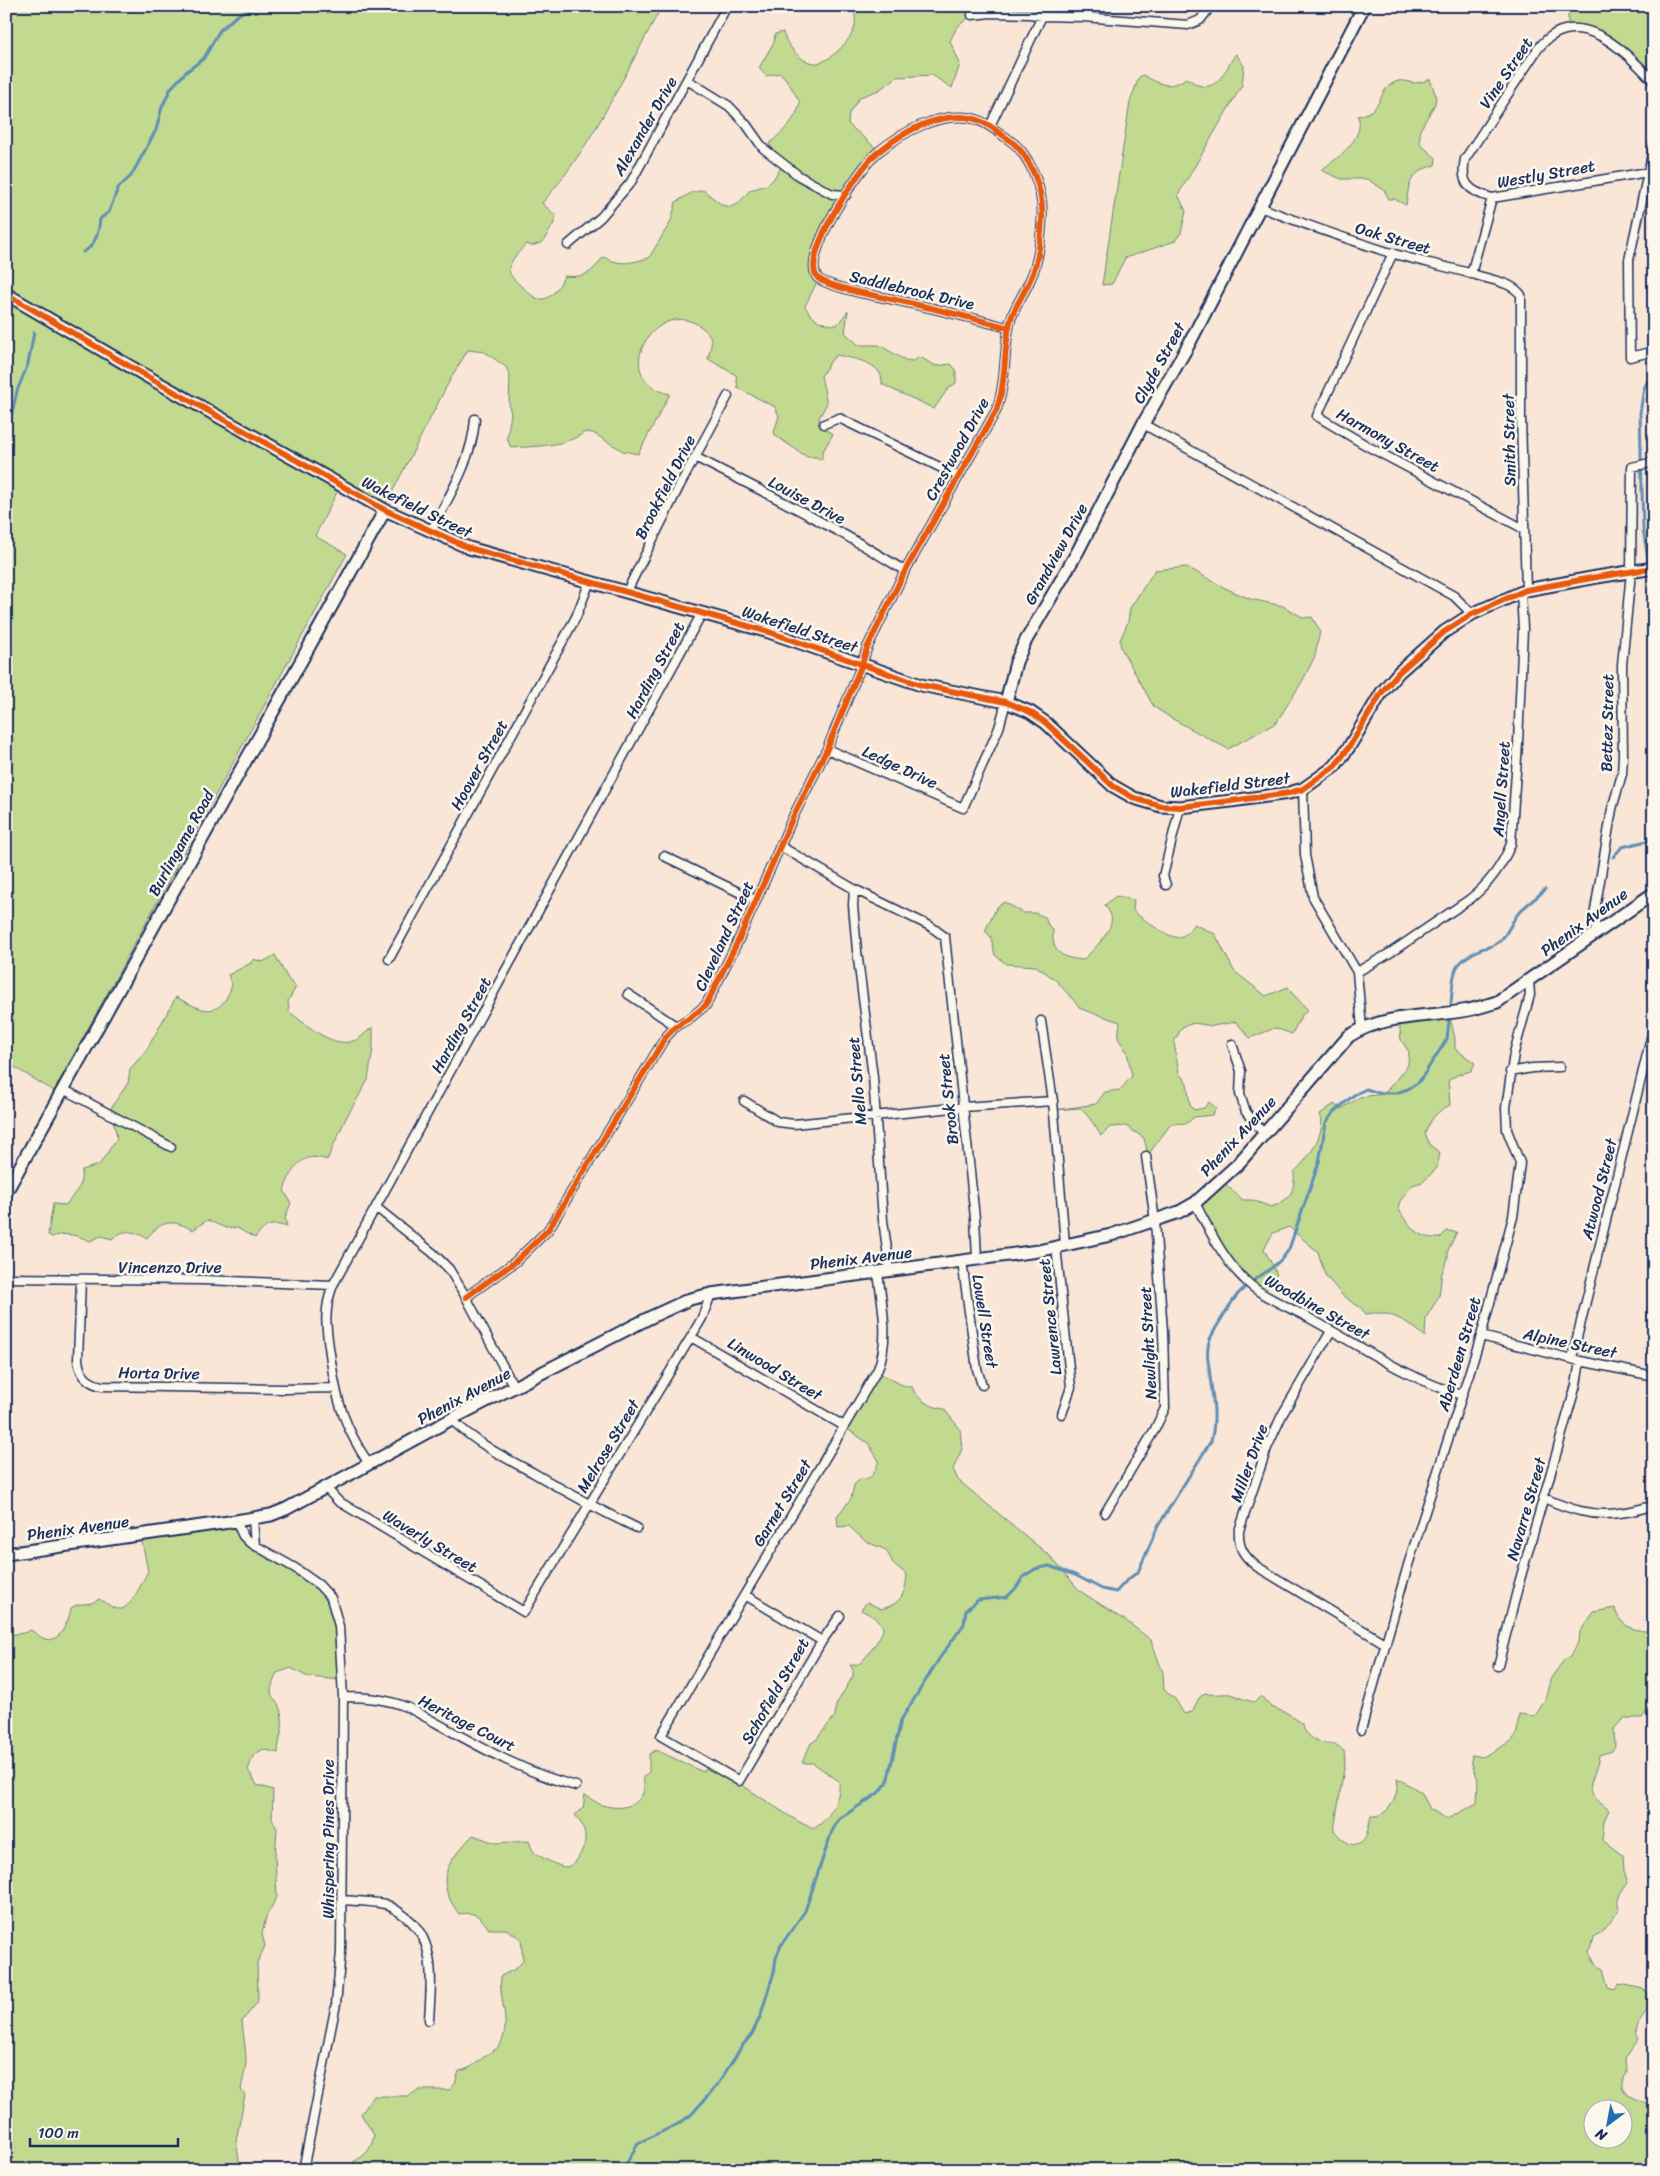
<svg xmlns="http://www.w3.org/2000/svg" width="1660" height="2176" viewBox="0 0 1660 2176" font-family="Sriracha,sans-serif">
<rect width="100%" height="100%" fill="#f9e6d7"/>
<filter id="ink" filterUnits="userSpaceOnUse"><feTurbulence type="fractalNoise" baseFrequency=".02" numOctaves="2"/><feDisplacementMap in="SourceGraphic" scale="10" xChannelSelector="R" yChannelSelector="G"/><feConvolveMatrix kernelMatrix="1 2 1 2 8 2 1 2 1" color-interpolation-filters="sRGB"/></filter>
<g filter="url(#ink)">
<path fill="#c2da90" stroke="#6e8477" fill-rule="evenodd" d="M6,6H662C625,73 593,146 542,203L555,215L554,223L543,242L532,246L526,244C521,250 509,261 509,270C510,277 516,281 520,285C525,289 530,295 536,298C549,304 560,286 564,276C584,278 592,274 603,257C622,266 629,263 649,258L671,221L676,202L691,193L703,190L722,205L730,207L738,204L750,190L764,186L772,181L784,163L769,144C783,131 797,120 800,102C793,92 789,80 780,73L766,76L759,68L774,42L775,34L783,32C786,45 802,65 818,63C830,61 850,41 854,29C857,22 854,13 853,6L863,10L876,6H983L957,27L950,41L960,64L952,88L932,75L897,77L879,90L860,97L849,113L848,124L878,150L861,170L818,246V280L805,306C811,319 822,325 837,325L848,311L845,333L859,345H879L905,360L913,361L920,357L936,366L951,364L956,370V383L947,390L934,409C917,399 899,394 882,384C884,362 853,359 837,355L832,359L821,376L827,403L819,418L820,426L833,434L822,453V460L816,457H807L776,436L774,432L779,416L775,407L738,388L736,375L708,359C712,342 715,337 700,326C657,296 605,378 670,394L638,454L623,451L593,433L585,432C565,447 535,446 511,448L507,438L511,414L509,405L510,376L506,367L485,352L468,350L452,376L386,504L343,480L315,536L347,554L54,1091L6,1062Z
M1573,6H1654V84L1645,74L1594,32L1568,29V12Z
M1236,54L1244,66L1242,85L1178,195L1186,211L1181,233L1175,241L1125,258L1112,284L1102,285L1130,102L1139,77L1143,75C1159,84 1170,90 1186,78C1191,80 1196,85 1201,86C1221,90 1227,64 1236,54Z
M1430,79L1436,96L1435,104L1420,130V144L1436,158L1435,165C1410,172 1409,182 1406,205L1394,199H1389L1384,190L1367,179H1341L1321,170C1337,159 1366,138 1358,116C1386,111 1375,89 1398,81C1402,80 1409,82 1414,83C1419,83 1425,81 1430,79Z
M1187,567L1225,588L1250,599L1283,606L1304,618L1312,617L1320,631L1315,656L1303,680L1276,723L1228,749L1171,718L1154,707L1121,648L1120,640L1128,622L1130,608L1155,570Z
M1116,896L1134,900L1133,910L1136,914C1146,920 1168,939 1179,937C1186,936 1190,929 1194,924L1215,934L1234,971L1266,996L1288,987L1291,992L1308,1010L1301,1016L1292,1034L1275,1028L1250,1038L1236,1022L1212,1026L1194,1023L1182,1027L1174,1042L1179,1073L1187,1083L1190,1105L1194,1110L1204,1108L1209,1102L1216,1108L1212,1115L1194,1117L1186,1124L1178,1123L1170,1125L1148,1155L1144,1138L1126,1126L1110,1127L1101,1136C1095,1126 1089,1116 1080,1108L1055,1110L1096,1104L1105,1092L1120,1090L1132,1076L1127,1052L1118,1038L1120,1022L1081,1009L1056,980L1036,966L1006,964L995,955L991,937L985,931L997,907L1004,902L1024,913H1035L1045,917L1048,925L1053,930C1051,952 1061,958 1083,960C1092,951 1115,930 1111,916C1110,912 1107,908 1105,905Z
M275,955L288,979L296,987L288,1001L289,1012C307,1024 334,1052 358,1039C363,1036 368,1030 373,1027V1048L368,1080L345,1120L327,1160C301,1150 292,1169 284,1190L291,1203L285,1217L287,1227C272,1222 265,1225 255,1238L237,1228H226L207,1220L193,1230C173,1219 161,1220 147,1238C133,1231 124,1228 112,1239L101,1236L90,1241C77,1235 65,1232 52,1237L48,1235L53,1204L66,1205L80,1186L82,1170L99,1165L117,1138L111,1108L128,1083L130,1069L146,1051L176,997C202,1011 220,1021 232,985L228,975L251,963L253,959L263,962Z
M1449,1014L1455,1038V1049L1475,1063L1471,1071L1457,1075L1448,1081L1450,1105C1436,1112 1430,1119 1425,1134L1430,1145L1440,1153L1437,1168L1423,1182L1412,1185L1400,1201L1398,1208C1407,1224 1419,1240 1440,1238L1447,1231L1457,1232L1448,1250V1258L1442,1273L1439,1296L1426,1318L1425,1337C1410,1322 1387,1309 1366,1314L1361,1308L1343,1296L1325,1275L1318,1252L1289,1227L1273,1233L1264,1249L1277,1274L1263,1294L1249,1286L1195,1206L1221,1180L1243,1200H1252L1271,1207C1290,1200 1295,1192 1294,1172C1307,1161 1328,1131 1320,1114L1334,1104L1341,1109L1360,1097L1384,1094L1408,1065L1409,1052L1401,1040L1399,1019Z
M878,1372L902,1385L912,1387C917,1400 931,1407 944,1409L960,1429L962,1449L953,1469L958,1480L1051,1557L1080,1591L1125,1620L1151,1640L1163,1673L1164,1690L1175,1699L1184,1714L1192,1712L1199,1698L1205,1693C1214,1696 1221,1693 1230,1694C1239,1696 1245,1701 1255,1702L1261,1696L1271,1707L1287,1713L1303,1724C1304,1737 1321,1745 1333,1744L1344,1751L1345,1762L1334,1830C1339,1838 1355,1852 1364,1840C1368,1834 1369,1823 1371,1816C1389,1818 1400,1794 1397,1778L1421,1792L1430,1809L1447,1819L1477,1803L1478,1780L1471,1761L1472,1755L1483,1757L1513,1740L1517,1732L1519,1714L1535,1716L1544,1702L1551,1678L1564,1660L1571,1656L1579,1640L1580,1632L1594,1612L1615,1608C1619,1627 1636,1632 1653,1631L1654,1700L1642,1718H1624L1614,1729L1615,1747L1612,1751L1599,1755C1595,1784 1578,1787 1609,1810L1604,1821L1602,1840L1623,1856L1624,1872L1628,1882C1622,1891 1614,1899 1620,1909L1602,1933L1593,1938L1589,1952L1597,1966L1603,1969L1608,1987L1615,1989L1619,1984L1644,1989L1649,1994L1651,2005C1644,2015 1631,2028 1639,2040L1625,2059L1626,2072L1623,2078V2088L1628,2095L1654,2107V2170H354L353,2162C366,2155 371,2150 374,2135L361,2114L374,2096H407L420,2090H449L455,2084L459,2071C471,2069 477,2063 486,2055C490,2052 496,2050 499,2046C513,2026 498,1998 501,1976L515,1969L523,1961L521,1939L506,1929H489C479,1915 476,1912 459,1914C433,1879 447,1863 473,1835L495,1843L529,1841C530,1844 532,1850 534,1852C538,1856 561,1868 566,1867C571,1866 576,1862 578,1858C588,1841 588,1831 575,1815L583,1808L585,1795C590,1798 596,1803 602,1805C624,1812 650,1804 643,1777L649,1772V1754L656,1750L703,1772L709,1765C745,1784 776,1811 813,1829C829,1820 841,1800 839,1781L813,1763H802L811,1743L816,1740L835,1716L836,1705L853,1676V1670L850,1665C850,1665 857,1665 858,1664C864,1662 884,1634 883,1628C880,1619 868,1614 861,1610L867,1602L881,1609C901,1604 905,1595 907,1575L893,1563L886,1550L865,1541L849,1526L838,1527L837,1516L851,1499L854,1485L860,1479C873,1481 875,1470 879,1461L868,1443L844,1427ZM1592,2108H1622V2138H1592Z
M233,1521L243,1537L307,1573L337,1612L341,1680L308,1677L291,1668L277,1673C263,1704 278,1692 282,1717C284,1728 278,1741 278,1753L263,1749L253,1756L248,1770L257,1785L273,1790L272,1819L277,1829L275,1856L277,1897L266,1917L262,1934L265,1946L257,1963L258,1998L257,2003L242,2021C243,2035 246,2047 246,2062C246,2070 242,2081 241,2090L245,2095L236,2141L240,2167L239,2170H6V1635L24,1633L31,1630C35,1633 40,1637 45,1639C61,1644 69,1619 71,1608C82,1601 88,1607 99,1599C105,1602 114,1610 121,1609C132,1607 143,1580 148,1571L141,1537Z"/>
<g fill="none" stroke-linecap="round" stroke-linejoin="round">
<path stroke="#608fb5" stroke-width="3" d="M83,252C96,246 99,231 100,219L109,212L118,188L131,176L156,130L162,107L171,88L186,72L204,58L220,30L235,17L252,6
M6,440L17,391L28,364L34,332
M1649,565L1643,529L1640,413L1644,388L1654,370
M1650,571L1654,598
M1613,857L1622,847L1647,841L1654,835
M1451,1003C1454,974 1450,964 1479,950C1484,947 1489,948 1494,945C1505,940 1510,925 1517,915C1525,904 1537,899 1545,889
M623,2170L638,2143L678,2124L691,2115L718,2084L742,2046L752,2034L760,2017L774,1972L776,1958L781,1945L805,1911L832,1831L839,1819L877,1794L887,1783L901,1720L939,1659L964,1624L966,1610L978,1600L1007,1597L1016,1588L1023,1577L1035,1569L1049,1566L1075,1575L1102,1589L1116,1592L1127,1580L1138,1572L1158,1526L1211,1441C1217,1420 1213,1398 1210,1377C1209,1363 1205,1352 1210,1339C1214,1330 1232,1301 1238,1294C1254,1276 1277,1270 1289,1249L1319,1162L1326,1123L1333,1113L1354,1095L1366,1089L1379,1093H1396L1408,1089L1419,1082L1447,1039L1449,1021"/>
<g stroke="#1b2f5e" stroke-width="11">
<path id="street" d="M972,15L991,13L1030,14L1042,16L1083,17L1188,25L1200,20L1211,6
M687,80L729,106L746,124L763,148L799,176L832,194L846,195
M1654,82C1625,50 1575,0 1537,50L1465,159C1460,183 1468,191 1492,198L1654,171
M990,126L1042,16
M1654,145L1629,260L1630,357L1654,351
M1260,207C1303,224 1347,239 1391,253C1419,261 1448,267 1476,275C1491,280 1512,282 1521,295V418L1526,590
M568,245L601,217L631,182L727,6
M1393,253L1317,416L1369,447L1524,529
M1471,274L1492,198
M824,424L839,418L958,476
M1143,424L1454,596L1472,614
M695,457C766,493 838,528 905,571
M431,531C450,494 472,461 475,419
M627,591L680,485L728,396
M827,749L963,808L999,728L1006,702
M1303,789L1305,855L1313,897L1357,972L1362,1028
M780,846L854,889L930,926L945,937L975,1218L977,1258
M664,856L755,900
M1166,885L1163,876L1180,807
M854,889L853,905L857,951L873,1077L883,1220L890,1271
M1596,932L1594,916L1612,809L1622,774L1623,756L1622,665L1631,572L1632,467L1654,462
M389,959L576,617L590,581
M1357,972L1390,953L1470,899C1489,884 1502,866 1511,844L1518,743L1523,629L1521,593
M628,994L676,1026
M1041,1021L1053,1101L1065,1244
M1232,1044L1241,1071L1240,1094L1246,1112L1265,1135
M1510,1072L1532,1068L1560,1067
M63,1089L171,1147
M744,1101L778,1122L794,1124L963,1107L1053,1101
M1195,1203C1210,1231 1223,1260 1247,1282C1264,1298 1289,1307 1309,1318C1359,1345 1406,1378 1461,1395
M377,1208L433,1253L449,1269L466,1297L514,1387
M1056,1246L1071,1387L1062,1414
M962,1261L977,1369L982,1385
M6,1278L203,1280L333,1285
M81,1280L78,1360C80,1375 87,1383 102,1386L286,1389L335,1388
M466,1297L515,1262L548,1230L665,1038L676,1026L690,1018L706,1005L739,939L793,817L827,749L862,664L867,648L905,571L996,411C1007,382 1003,351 1010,322C1014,307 1024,294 1030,280C1039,262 1041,238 1042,219C1044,192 1031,154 1008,139C996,131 986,121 971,118C938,112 903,132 878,152C859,168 801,255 817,277C821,283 849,290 857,292C908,302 958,314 1009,328
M1331,1331L1282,1415L1267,1448L1239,1531C1238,1548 1244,1556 1256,1566L1386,1644
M1481,1336L1580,1361L1654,1376
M691,1337L844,1426
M1572,1358L1654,1026
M452,1420C475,1442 503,1457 532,1472C566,1492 601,1511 637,1528
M369,1464C345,1428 337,1403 331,1361C327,1331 322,1314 333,1285L702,613
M327,1489L338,1501L524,1612L691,1337L702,1318L711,1294
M1544,1498C1569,1509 1592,1517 1619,1513C1631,1512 1642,1508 1654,1506
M1105,1513L1155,1429L1165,1408L1163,1331L1155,1221L1146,1156
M253,1518L255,1546
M236,1521L243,1536L249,1542L295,1568L319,1585L331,1598L339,1626L343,1697L341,1952L336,2004L303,2170
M745,1595L822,1641
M840,1616L822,1641L739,1781L661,1736L878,1369C890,1338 882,1305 878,1273
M1498,1666L1519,1583L1576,1385L1580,1361
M343,1697C368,1697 387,1699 409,1708C463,1737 517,1771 576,1786
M1361,1730L1408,1565L1481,1336L1513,1217L1520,1163L1507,1130L1506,1108L1514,1053L1530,995L1529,981
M342,1900C356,1901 371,1901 385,1904C391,1906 396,1910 402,1914C438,1938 431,1982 429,2020"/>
</g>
<g stroke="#1b2f5e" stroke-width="15">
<path id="secondary" d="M6,294L155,381L385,510L469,548L769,632L921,685L1006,702L1030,712L1046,723L1113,786L1134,798L1161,806L1180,807L1231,801L1289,793L1303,789L1335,766L1349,747L1382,692L1399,672L1444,632L1472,614L1526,590L1597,577L1654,568
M1006,702L1016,662L1025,642L1078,551L1143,424L1189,344L1364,6
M6,1192L385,510
M6,1554L236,1521L271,1515L286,1509L459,1415L653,1316L690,1299L711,1294L1038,1251L1111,1235L1179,1212L1195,1203L1238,1164L1349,1036C1386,1013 1426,1018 1468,1010C1478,1008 1487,1005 1497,1002L1654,893"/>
</g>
<use href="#street" stroke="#fbf7ec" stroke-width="8"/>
<use href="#secondary" stroke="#fbf7ec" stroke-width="11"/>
<g stroke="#fbf7ec" stroke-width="9">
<path id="cycleway" d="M6,294L155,381L385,510L469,548L769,632L921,685L1006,702L1030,712L1046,723L1113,786L1134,798L1161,806L1180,807L1231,801L1289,793L1303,789L1335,766L1349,747L1382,692L1399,672L1444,632L1472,614L1526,590L1597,577L1654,568
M466,1297L515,1262L548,1230L665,1038L676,1026L690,1018L706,1005L739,939L793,817L827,749L862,664L867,648L905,571L996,411C1007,382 1003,351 1010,322C1014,307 1024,294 1030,280C1039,262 1041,238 1042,219C1044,192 1031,154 1008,139C996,131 986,121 971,118C938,112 903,132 878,152C859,168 801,255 817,277C821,283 849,290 857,292C908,302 958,314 1009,328"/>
</g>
<use href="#cycleway" stroke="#e8590c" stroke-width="6"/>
</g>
</g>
<g text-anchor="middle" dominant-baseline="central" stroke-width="5" stroke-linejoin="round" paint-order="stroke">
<g font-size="16" fill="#1b2f5e" stroke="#fbf7ec">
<text transform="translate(1506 73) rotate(-56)">Vine Street</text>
<text transform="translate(645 126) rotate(-60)">Alexander Drive</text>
<text transform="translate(1546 174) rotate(-10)">Westly Street</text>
<text transform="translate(1393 238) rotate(16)">Oak Street</text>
<text transform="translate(912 290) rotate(13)">Saddlebrook Drive</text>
<text transform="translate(1159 363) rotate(-61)">Clyde Street</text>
<text transform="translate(1388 440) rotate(29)">Harmony Street</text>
<text transform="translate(1509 440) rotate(-91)">Smith Street</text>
<text transform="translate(957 449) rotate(-61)">Crestwood Drive</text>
<text transform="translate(665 487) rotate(-63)">Brookfield Drive</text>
<text transform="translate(807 500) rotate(28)">Louise Drive</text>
<text transform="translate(417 507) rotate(26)">Wakefield Street</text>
<text transform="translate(1056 554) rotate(-61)">Grandview Drive</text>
<text transform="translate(800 629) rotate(18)">Wakefield Street</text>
<text transform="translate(655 670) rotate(-62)">Harding Street</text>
<text transform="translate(1607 723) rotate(-89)">Bettez Street</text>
<text transform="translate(479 765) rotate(-61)">Hoover Street</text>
<text transform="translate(900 767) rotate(25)">Ledge Drive</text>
<text transform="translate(1230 785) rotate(-7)">Wakefield Street</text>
<text transform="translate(1501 789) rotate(-86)">Angell Street</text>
<text transform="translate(181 843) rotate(-61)">Burlingame Road</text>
<text transform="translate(1584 922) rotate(-36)">Phenix Avenue</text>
<text transform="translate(724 936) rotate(-65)">Cleveland Street</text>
<text transform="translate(461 1025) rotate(-61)">Harding Street</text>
<text transform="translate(857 1081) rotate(-95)">Mello Street</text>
<text transform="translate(948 1099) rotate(-96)">Brook Street</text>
<text transform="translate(1238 1136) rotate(-47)">Phenix Avenue</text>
<text transform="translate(1599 1189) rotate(-76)">Atwood Street</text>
<text transform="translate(861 1258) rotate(-7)">Phenix Avenue</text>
<text x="170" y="1267">Vincenzo Drive</text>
<text transform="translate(1317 1307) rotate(29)">Woodbine Street</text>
<text transform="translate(1050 1317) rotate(-96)">Lawrence Street</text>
<text transform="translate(985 1321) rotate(81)">Lowell Street</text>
<text transform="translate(1148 1343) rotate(-93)">Newlight Street</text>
<text transform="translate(1570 1343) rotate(12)">Alpine Street</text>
<text transform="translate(1459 1354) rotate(-74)">Aberdeen Street</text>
<text transform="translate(775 1369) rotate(31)">Linwood Street</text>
<text transform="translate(159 1373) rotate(1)">Horta Drive</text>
<text transform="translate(464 1396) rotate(-28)">Phenix Avenue</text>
<text transform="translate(608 1446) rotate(-59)">Melrose Street</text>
<text transform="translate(1249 1463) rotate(-70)">Miller Drive</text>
<text transform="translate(782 1503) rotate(-59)">Garnet Street</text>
<text transform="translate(1526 1509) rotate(-74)">Navarre Street</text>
<text transform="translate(78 1528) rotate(-8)">Phenix Avenue</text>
<text transform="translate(430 1541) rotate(31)">Waverly Street</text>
<text transform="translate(775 1691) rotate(-60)">Schofield Street</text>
<text transform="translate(467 1723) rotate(27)">Heritage Court</text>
<text transform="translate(328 1839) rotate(-90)">Whispering Pines Drive</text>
</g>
</g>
<rect width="1660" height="2176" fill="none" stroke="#fbf7ec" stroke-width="25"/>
<rect x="12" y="12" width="1635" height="2151" fill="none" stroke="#1b2f5e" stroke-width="2" filter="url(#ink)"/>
<g transform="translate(1608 2124) rotate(212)"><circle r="24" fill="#fbf7ec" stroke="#a1a7b3"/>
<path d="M0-4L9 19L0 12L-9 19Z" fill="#1f6fb2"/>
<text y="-8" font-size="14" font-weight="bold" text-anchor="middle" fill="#1b2f5e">N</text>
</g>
<path d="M30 2138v8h148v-8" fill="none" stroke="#1b2f5e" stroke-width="2.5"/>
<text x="38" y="2138" font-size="15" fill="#1b2f5e" stroke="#fbf7ec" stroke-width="4" paint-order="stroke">100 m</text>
</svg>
